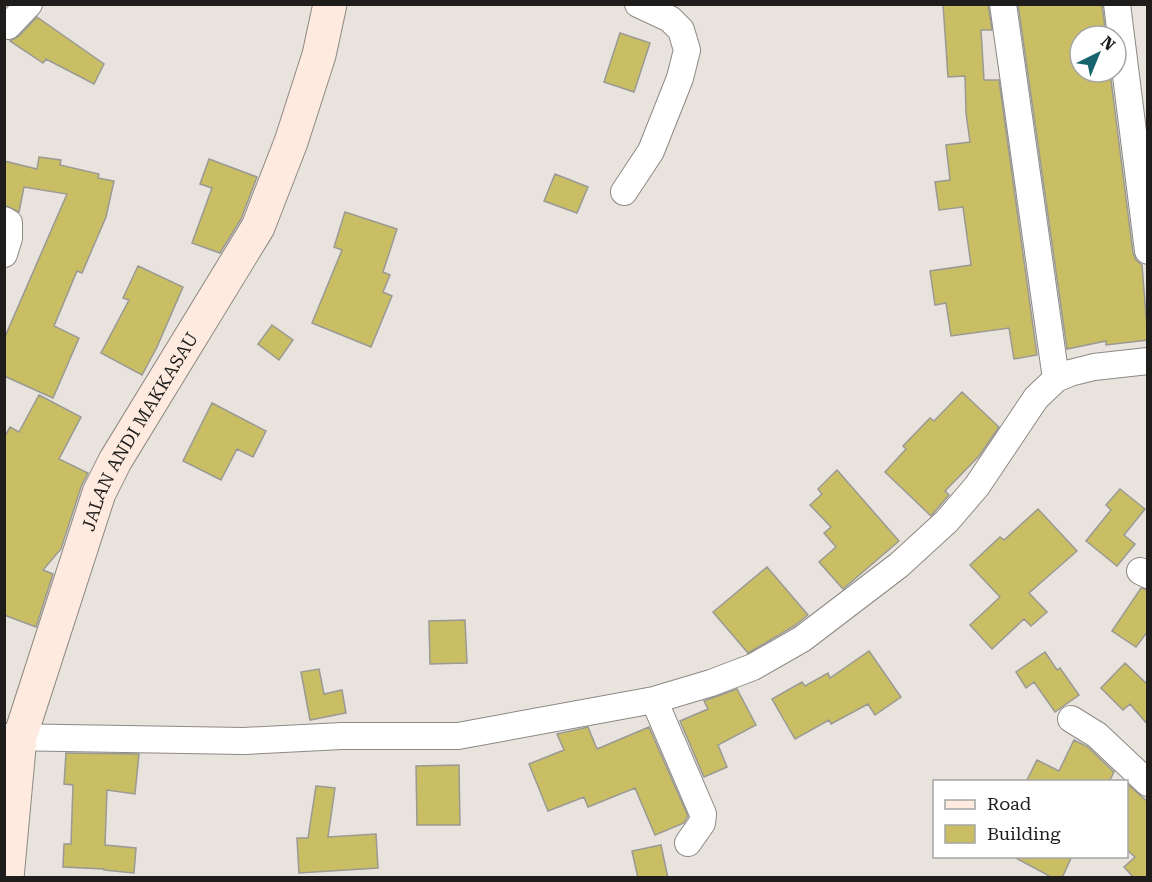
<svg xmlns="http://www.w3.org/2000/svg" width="1152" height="882" viewBox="0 0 1152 882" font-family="'Roboto Serif',serif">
<rect width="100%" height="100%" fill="#e8e3dd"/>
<path fill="#cabe65" stroke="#9a9993" stroke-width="1.5" d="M943,4H988L992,30H981L984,80H999L1037,355L1014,359L1009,328L951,336L946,303L935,305L930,271L971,265L963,207L939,210L935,182L950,180L946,145L970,142L966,113L965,76L948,77Z
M1018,4H1102L1106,36H1080V72H1110L1133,253L1136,260L1142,265L1148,340L1106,345V341L1067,349Z
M37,17L104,64L94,84L46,59L43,63L10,41L19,36Z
M620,33L650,43L634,92L604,82Z
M39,157L61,160L60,165L99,174L98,178L114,181L106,217L82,273L77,271L54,326L79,338L53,398L4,376V339L67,194L24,187L19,212L4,205V161L37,169Z
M209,159L257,177L241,219L220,253L192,243L212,188L200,184Z
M555,174L588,187L577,213L544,201Z
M345,212L397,229L383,272L390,275L383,292L392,296L371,347L312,323L342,250L334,247Z
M138,266L183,287L157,347L142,375L101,353L129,300L123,298Z
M272,325L293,340L279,360L258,344Z
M962,392L999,427L979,456L945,491L949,495L931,516L885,472L906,449L903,446L930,418L934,421Z
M39,395L81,417L59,459L88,473L81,487L61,549L43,570L53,574L36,627L4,615V438L10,427L19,432Z
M212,403L266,431L253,457L237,449L221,480L183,461Z
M837,470L899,541L843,589L819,562L836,547L824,533L831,527L810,505L822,494L818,489Z
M1120,489L1145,509L1124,535L1135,544L1117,566L1086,541L1111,510L1106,505Z
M1038,509L1077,551L1029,593L1047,612L1031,626L1024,619L992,649L970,625L1000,597L970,565L1000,537L1004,540Z
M767,567L808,615L794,626L748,653L713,612Z
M1141,588L1148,590V631L1136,647L1112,631Z
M465,620L467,663L430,664L429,621Z
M869,651L901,697L875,715L868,704L831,724L829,720L795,739L772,699L802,682L805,686L828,673L830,678Z
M1045,652L1057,670L1060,668L1079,695L1055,712L1034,682L1026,688L1016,672Z
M1125,663L1148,685V725L1130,704L1123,710L1101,688Z
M319,669L324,694L342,690L346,713L310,720L301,672Z
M737,689L756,725L718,745L727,767L704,777L680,721L708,709L704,701Z
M588,727L597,749L649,727L688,816L684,823L655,835L635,788L588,807L584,797L548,811L529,764L564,750L557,734Z
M1074,740L1088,747L1114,772L1109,782H1026L1037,760L1059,771Z
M66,753L139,754L135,794L107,790L105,845L136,848L134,873L104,870V869L63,867L64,844H71L73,785L64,784Z
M459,765L460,825H417L416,766Z
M1126,783L1148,802V878H1134L1124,867L1135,857L1126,849Z
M316,786L335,788L328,837L376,834L378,868L299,873L297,838H308Z
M661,845L668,878H638L632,851Z
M1012,856H1072L1062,878H1053Z"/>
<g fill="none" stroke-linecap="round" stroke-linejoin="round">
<g stroke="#8d8983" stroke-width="28">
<path id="street" d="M1003,4L1056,379
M1117,4L1148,251
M8,26L29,4
M624,192L651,151L680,78L687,50L681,30L670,19L638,4
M4,220L9,223V238L4,254
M1140,571L1148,575
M654,700L703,814L702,823L688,843
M1071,719L1097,735L1148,783
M4,737L244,741L342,736H458L654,700L711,683L753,667L802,639L899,565L947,521L977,486L1036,398L1056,379L1070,373L1094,367L1148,361"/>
</g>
<g stroke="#8d8983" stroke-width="35">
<g id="secondary">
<path id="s1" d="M7,878L20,737L99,493L115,461L258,227L291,142L319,55L330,4"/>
</g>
</g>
<use href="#street" stroke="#fff" stroke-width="26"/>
<use href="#secondary" stroke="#feeadf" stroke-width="33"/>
</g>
<g text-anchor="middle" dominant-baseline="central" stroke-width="6" stroke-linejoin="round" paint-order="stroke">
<g font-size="18" fill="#1f1d1b" stroke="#fff">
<text stroke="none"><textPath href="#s1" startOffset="471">JALAN ANDI MAKKASAU</textPath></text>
</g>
</g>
<rect width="1152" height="882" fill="none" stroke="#1f1d1b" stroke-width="12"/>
<rect x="933" y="780" width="195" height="78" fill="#ffffff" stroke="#a5a5a4" stroke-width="1.5"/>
<rect x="945" y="800" width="30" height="9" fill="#feeadf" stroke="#a5a5a4" stroke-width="1.5"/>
<text x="987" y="810" font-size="18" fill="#1f1d1b">Road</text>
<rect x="945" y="825" width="30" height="18" fill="#cabe65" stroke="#a5a5a4" stroke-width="1.5"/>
<text x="987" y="840" font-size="18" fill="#1f1d1b">Building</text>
<g transform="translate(1098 54) rotate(43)"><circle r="28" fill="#ffffff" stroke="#a5a5a4" stroke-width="1.5"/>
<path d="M0-4.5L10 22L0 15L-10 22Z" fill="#17646d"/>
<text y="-9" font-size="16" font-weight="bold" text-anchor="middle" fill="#1f1d1b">N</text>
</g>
</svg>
